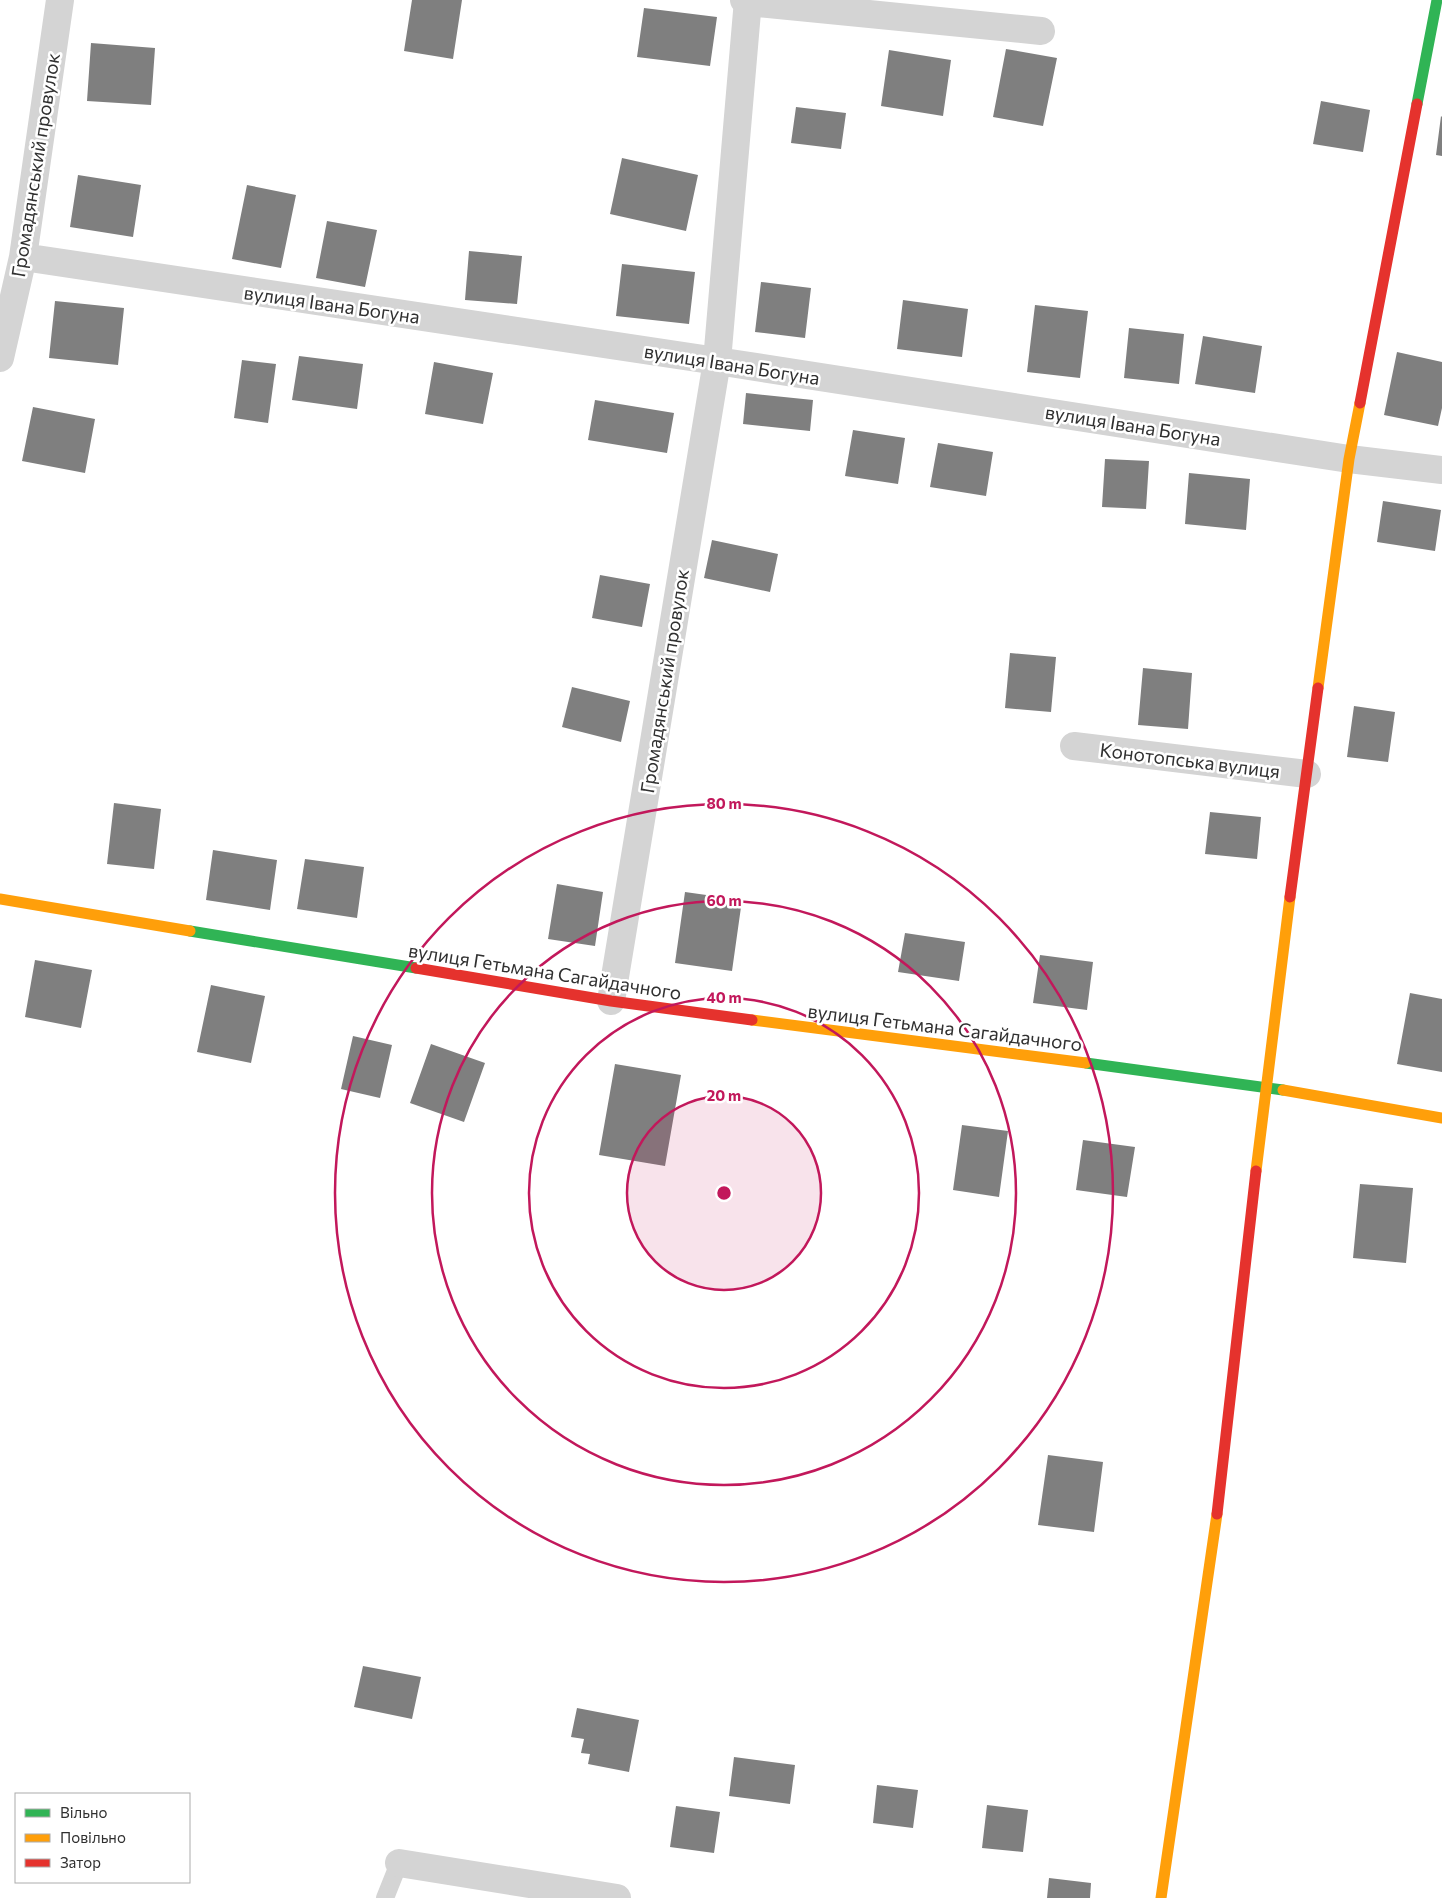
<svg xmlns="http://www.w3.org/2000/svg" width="1442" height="1898" viewBox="0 0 1442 1898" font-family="Commissioner,sans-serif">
<rect width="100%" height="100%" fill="#fff"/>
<path fill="#7f7f7f" d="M412,0H462L453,59L404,51Z
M644,8L717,17L710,66L637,57Z
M91,43L155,48L151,105L87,101Z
M1006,49L1057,58L1043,126L993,117Z
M889,50L951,60L943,116L881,106Z
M1321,101L1370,110L1363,152L1313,144Z
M796,107L846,113L841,149L791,143Z
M1441,116L1442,117V156L1436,155Z
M622,158L698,175L686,231L610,214Z
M78,175L141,185L133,237L70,227Z
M247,185L296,195L281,268L232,259Z
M327,221L377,230L365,287L316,278Z
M469,251L522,256L517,304L465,300Z
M622,264L695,272L689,324L616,316Z
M761,282L811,288L805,338L755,332Z
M903,300L968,309L962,357L897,349Z
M55,301L124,308L118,365L49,358Z
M1035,305L1088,311L1080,378L1027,372Z
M1129,328L1184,334L1179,384L1124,378Z
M1203,336L1262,346L1255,393L1195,384Z
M1397,352L1442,362V408L1438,426L1384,415Z
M299,356L363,364L357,409L292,400Z
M242,360L276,364L268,423L234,418Z
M434,362L493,373L483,424L425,414Z
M746,393L813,400L810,431L743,424Z
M595,400L674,413L667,453L588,440Z
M33,407L95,419L85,473L22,461Z
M853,430L905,438L898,484L845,476Z
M938,443L993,452L986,496L930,487Z
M1105,459L1149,461L1146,509L1102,507Z
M1189,473L1250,479L1246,530L1185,524Z
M1383,501L1441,510L1435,551L1377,542Z
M712,540L778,554L770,592L704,578Z
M600,575L650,584L642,627L592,618Z
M1010,653L1056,657L1051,712L1005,708Z
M1143,668L1192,673L1188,729L1138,725Z
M572,687L630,701L621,742L562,727Z
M1354,706L1395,712L1388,762L1347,757Z
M114,803L161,809L154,869L107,864Z
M1210,812L1261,817L1257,859L1205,854Z
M213,850L277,860L270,910L206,900Z
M305,859L364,867L357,918L297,909Z
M557,884L603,892L595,946L548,939Z
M685,892L742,900L732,971L675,963Z
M905,933L965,942L959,981L898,972Z
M1040,955L1093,962L1087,1010L1033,1003Z
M35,960L92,970L81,1028L25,1017Z
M211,985L265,996L251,1063L197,1052Z
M1410,993L1442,999V1072L1397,1064Z
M353,1036L392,1045L380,1098L341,1089Z
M431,1044L485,1063L464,1122L410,1103Z
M615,1064L681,1075L665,1166L599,1155Z
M962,1125L1008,1131L999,1197L953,1190Z
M1083,1140L1135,1147L1127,1197L1076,1190Z
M1360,1184L1413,1188L1406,1263L1353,1258Z
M1048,1455L1103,1462L1094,1532L1038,1525Z
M363,1666L421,1677L412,1719L354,1707Z
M577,1708L639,1720L629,1772L588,1764L590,1754L581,1753L584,1739L571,1737Z
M734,1757L795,1765L790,1804L729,1796Z
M877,1785L918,1790L913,1828L873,1823Z
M987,1805L1028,1810L1023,1852L982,1848Z
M676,1806L720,1812L714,1853L670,1847Z
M1049,1878L1091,1883L1090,1898H1047Z"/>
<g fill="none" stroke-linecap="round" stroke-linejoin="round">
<path stroke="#d4d4d4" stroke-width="18" d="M385,1898L399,1863"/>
<path stroke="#d4d4d4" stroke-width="28" d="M744,0L748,2L1041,31
M23,257L717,361L1349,459L1442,470
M0,358L23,257L60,0
M1074,746L1307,774
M611,1001L717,361L748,0
M399,1863L617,1898"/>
<path stroke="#30b455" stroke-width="11" d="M1417,104L1437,0
M190,931L416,968
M1086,1063L1283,1090"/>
<path stroke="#ff9f0a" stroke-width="11" d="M1318,688L1349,459L1360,403
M0,899L190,931
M752,1020L1086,1063
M1283,1090L1442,1118
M1256,1171L1290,897
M1161,1898L1217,1514"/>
<path stroke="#e5322d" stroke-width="11" d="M1360,403L1417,104
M1290,897L1318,688
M416,968L611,1001L752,1020
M1217,1514L1256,1171"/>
</g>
<circle cx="724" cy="1193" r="97" fill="#c2185b" fill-opacity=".12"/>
<g fill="none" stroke="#c2185b" stroke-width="2.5">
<circle cx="724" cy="1193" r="97"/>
<circle cx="724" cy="1193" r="195"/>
<circle cx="724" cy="1193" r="292"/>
<circle cx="724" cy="1193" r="389"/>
</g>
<g text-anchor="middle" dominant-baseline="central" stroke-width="5" stroke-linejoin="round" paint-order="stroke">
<g font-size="19" fill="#303030" stroke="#fff">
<text transform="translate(35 165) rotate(-81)">Громадянський провулок</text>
<text transform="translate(332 304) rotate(8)">вулиця Івана Богуна</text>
<text transform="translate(732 364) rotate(9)">вулиця Івана Богуна</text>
<text transform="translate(1133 425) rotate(9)">вулиця Івана Богуна</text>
<text transform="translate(664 681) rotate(-81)">Громадянський провулок</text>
<text transform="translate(1190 760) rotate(7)">Конотопська вулиця</text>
<text transform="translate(545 971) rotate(9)">вулиця Гетьмана Сагайдачного</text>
<text transform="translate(945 1027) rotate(7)">вулиця Гетьмана Сагайдачного</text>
</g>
</g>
<circle cx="724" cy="1193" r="8" fill="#c2185b" stroke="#fff" stroke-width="2.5"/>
<g font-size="15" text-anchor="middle" font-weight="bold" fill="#c2185b" stroke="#fff" stroke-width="5" stroke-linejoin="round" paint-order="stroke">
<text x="724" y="809">80 m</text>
<text x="724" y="906">60 m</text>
<text x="724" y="1003">40 m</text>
<text x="724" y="1101">20 m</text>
</g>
<rect x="15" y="1793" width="175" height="90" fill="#ffffff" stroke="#acacac"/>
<rect x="25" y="1809" width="25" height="8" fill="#30b455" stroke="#acacac"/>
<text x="60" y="1818" font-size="15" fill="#303030">Вільно</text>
<rect x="25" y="1834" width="25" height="8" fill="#ff9f0a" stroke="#acacac"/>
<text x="60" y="1843" font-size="15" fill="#303030">Повільно</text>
<rect x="25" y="1859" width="25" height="8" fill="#e5322d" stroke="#acacac"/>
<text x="60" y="1868" font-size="15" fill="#303030">Затор</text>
</svg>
